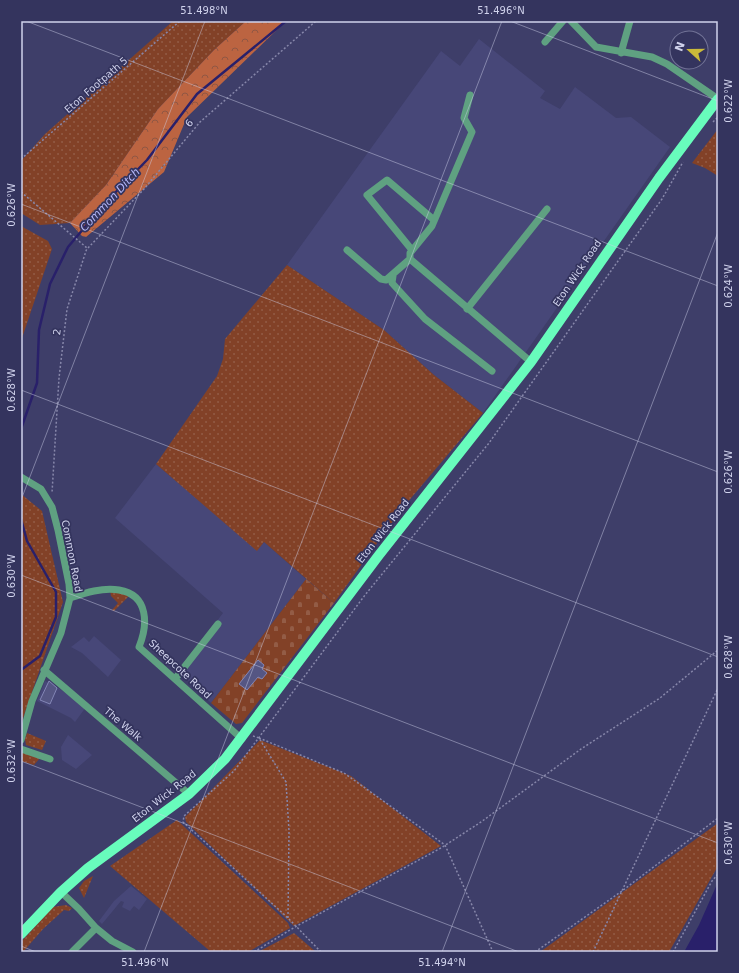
<svg xmlns="http://www.w3.org/2000/svg" width="739" height="973" viewBox="0 0 739 973" font-family="'DejaVu Sans',sans-serif">
<defs>
<pattern id="grass-dots" width="8" height="8" patternUnits="userSpaceOnUse"><rect width="8" height="8" fill="#824127"/><path d="M2 2h.1M6 6h.1" fill="none" stroke="#935c46" stroke-width="1.8" stroke-linecap="round"/></pattern>
<pattern id="forest-crowns" width="20" height="18" patternUnits="userSpaceOnUse"><rect width="20" height="18" fill="#bc6441"/><path d="M2 6a3 3 0 1 1 6 0M12 15a3 3 0 1 1 6 0" fill="none" stroke="#905743"/></pattern>
<pattern id="cemetery-stones" width="16" height="16" patternUnits="userSpaceOnUse"><rect width="16" height="16" fill="#824127"/><path d="M2 7V4a2 2 0 0 1 4 0v3zM10 15v-3a2 2 0 0 1 4 0v3z" fill="#935c46"/></pattern>
</defs>
<rect width="100%" height="100%" fill="#3e3e69"/>
<path fill="#474778" d="M479,39L545,91L540,98L560,109L575,87L616,118L631,117L670,147L483,413L434,375L384,330L287,265L441,51L460,66Z
M156,464L257,550L264,542L306,579L211,703L178,670H180L223,613L115,518Z
M94,636L121,660L108,677L82,653L71,647L84,637L89,642Z
M45,681L60,689L86,707L75,722L71,718L37,701Z
M68,735L92,755L76,769L62,760L61,747Z
M131,886L147,899L139,910L134,906L130,911L122,907L124,902L121,901L102,924L99,921L114,901Z"/>
<path fill="url(#grass-dots)" d="M173,21H246L214,50L158,109L106,185L70,223L40,225L21,213V161L45,134Z
M718,129V176L705,168L692,163Z
M21,226L48,241L52,249L21,341Z
M287,265L384,330L434,375L483,413L401,510L334,603L264,542L257,551L156,464L217,376L223,359L225,339Z
M21,494L42,511L63,602L21,724Z
M110,590L129,596L114,611L112,610L118,603L111,596Z
M27,733L46,741L42,750L26,745L25,739Z
M260,740L351,776L441,846L294,926L186,822L185,817Z
M25,750L40,758L34,765L21,761V753Z
M177,820L288,923L290,928L248,952H211L110,866Z
M718,823V866L669,952H540Z
M93,876L84,898L79,888L84,881Z
M66,905L72,908L69,911L64,910L43,929L23,952H21V942L53,907Z
M294,933L316,952H258Z"/>
<path fill="url(#forest-crowns)" d="M246,21H286L187,117L164,172L86,237L82,236L70,223L106,185L158,109L214,50Z"/>
<path fill="url(#cemetery-stones)" d="M306,579L334,603L242,723L236,724L211,703Z"/>
<path fill="#29206a" d="M718,882V952H684L699,925Z"/>
<g fill="none" stroke-linecap="round" stroke-linejoin="round">
<path stroke="#29206a" stroke-width="2.5" d="M21,429L37,383L39,330L50,284L68,247L106,202L147,160L197,94L286,21
M21,519L27,541L56,592V617L40,656L21,670"/>
</g>
<path fill="#555683" stroke="#8386b6" d="M258,660L264,665L262,669L267,673L262,679L258,677L247,690L239,684Z
M49,681L57,688L50,704L40,700Z"/>
<g fill="none" stroke-linecap="round" stroke-linejoin="round">
<path stroke="#8787aa" stroke-width="1.5" stroke-dasharray="2 2" stroke-linecap="butt" d="M713,122L718,117
M21,159L180,21
M21,192L87,248L67,309L59,378L52,493
M88,248L144,189L200,122L316,21
M253,736L259,738L286,782L289,831L288,918
M259,738L344,773L445,845L493,952
M254,952L295,927L441,848L481,822L581,749L660,698L718,650
M321,952L288,918L183,822L184,816L234,771L365,595L489,443L662,199L683,162
M535,952L622,891L718,818
M593,952L718,688
M673,952L712,881L718,874"/>
<path stroke="#5fa181" stroke-width="7" d="M571,21L596,47L652,57L667,64L718,99
M545,42L563,21
M621,53L630,21
M470,95L464,118L472,132L432,226L410,253V259L531,362
M347,250L381,279L386,280L410,259
M412,250L367,195L387,180L434,220
M393,276L392,283L425,319L492,371
M467,309L547,209
M21,477L41,489L52,507L58,530L69,584L70,598L61,633L32,701L21,740
M70,598C85,593 103,587 119,590C149,595 148,625 139,647L242,739
M44,670L189,794
M175,679L218,624
M21,749L50,759
M61,892L79,909L96,928L112,941L133,952
M72,952L96,928"/>
<path stroke="#68fcbc" stroke-width="10" d="M21,934L61,892L88,868L189,794L225,759L379,555L531,362L659,178L718,99"/>
</g>
<path fill="none" stroke="#d0d2ec" stroke-width="1" stroke-opacity="0.45" d="M26,21L718,286M510,21L718,101M21,204L718,472M21,390L718,657M21,500L205,21M21,575L718,843M21,761L519,952M21,946L36,952M144,952L502,21M442,952L718,232"/>
<g text-anchor="middle" dominant-baseline="central" stroke-width="3.5" stroke-linejoin="round" paint-order="stroke">
<g font-size="10" fill="#d0d2ec" stroke="#34345e">
<text transform="translate(96 85) rotate(-41)">Eton Footpath 5</text>
<text transform="translate(189 123) rotate(-50)">6</text>
<text transform="translate(577 273) rotate(-56)">Eton Wick Road</text>
<text transform="translate(57 332) rotate(-83)">2</text>
<text transform="translate(383 531) rotate(-52)">Eton Wick Road</text>
<text transform="translate(72 556) rotate(79)">Common Road</text>
<text transform="translate(180 669) rotate(43)">Sheepcote Road</text>
<text transform="translate(123 724) rotate(40)">The Walk</text>
<text transform="translate(164 796) rotate(-38)">Eton Wick Road</text>
</g>
<g font-size="11" font-style="italic" fill="#b6b9fb" stroke="#34345e">
<text transform="translate(110 200) rotate(-47)">Common Ditch</text>
</g>
</g>
<rect width="739" height="973" fill="none" stroke="#34345e" stroke-width="44"/>
<g transform="translate(689 50) rotate(291)"><circle r="19" fill="#34345e" stroke="#727397"/>
<path d="M0-3L7 15L0 10L-7 15Z" fill="#caba3a"/>
<text y="-6" font-size="11" font-weight="bold" text-anchor="middle" fill="#d0d2ec">N</text>
</g>
<rect x="22" y="22" width="695" height="929" fill="none" stroke="#d0d2ec" stroke-width="1.5"/>
<g font-size="10" text-anchor="middle" fill="#d0d2ec">
<text x="204" y="14">51.498°N</text>
<text x="501" y="14">51.496°N</text>
<text transform="translate(728 101) rotate(-90)" y="4">0.622°W</text>
<text transform="translate(11 205) rotate(-90)" y="4">0.626°W</text>
<text transform="translate(728 286) rotate(-90)" y="4">0.624°W</text>
<text transform="translate(11 390) rotate(-90)" y="4">0.628°W</text>
<text transform="translate(728 472) rotate(-90)" y="4">0.626°W</text>
<text transform="translate(11 576) rotate(-90)" y="4">0.630°W</text>
<text transform="translate(728 657) rotate(-90)" y="4">0.628°W</text>
<text transform="translate(11 761) rotate(-90)" y="4">0.632°W</text>
<text transform="translate(728 843) rotate(-90)" y="4">0.630°W</text>
<text x="145" y="966">51.496°N</text>
<text x="442" y="966">51.494°N</text>
</g>
</svg>
